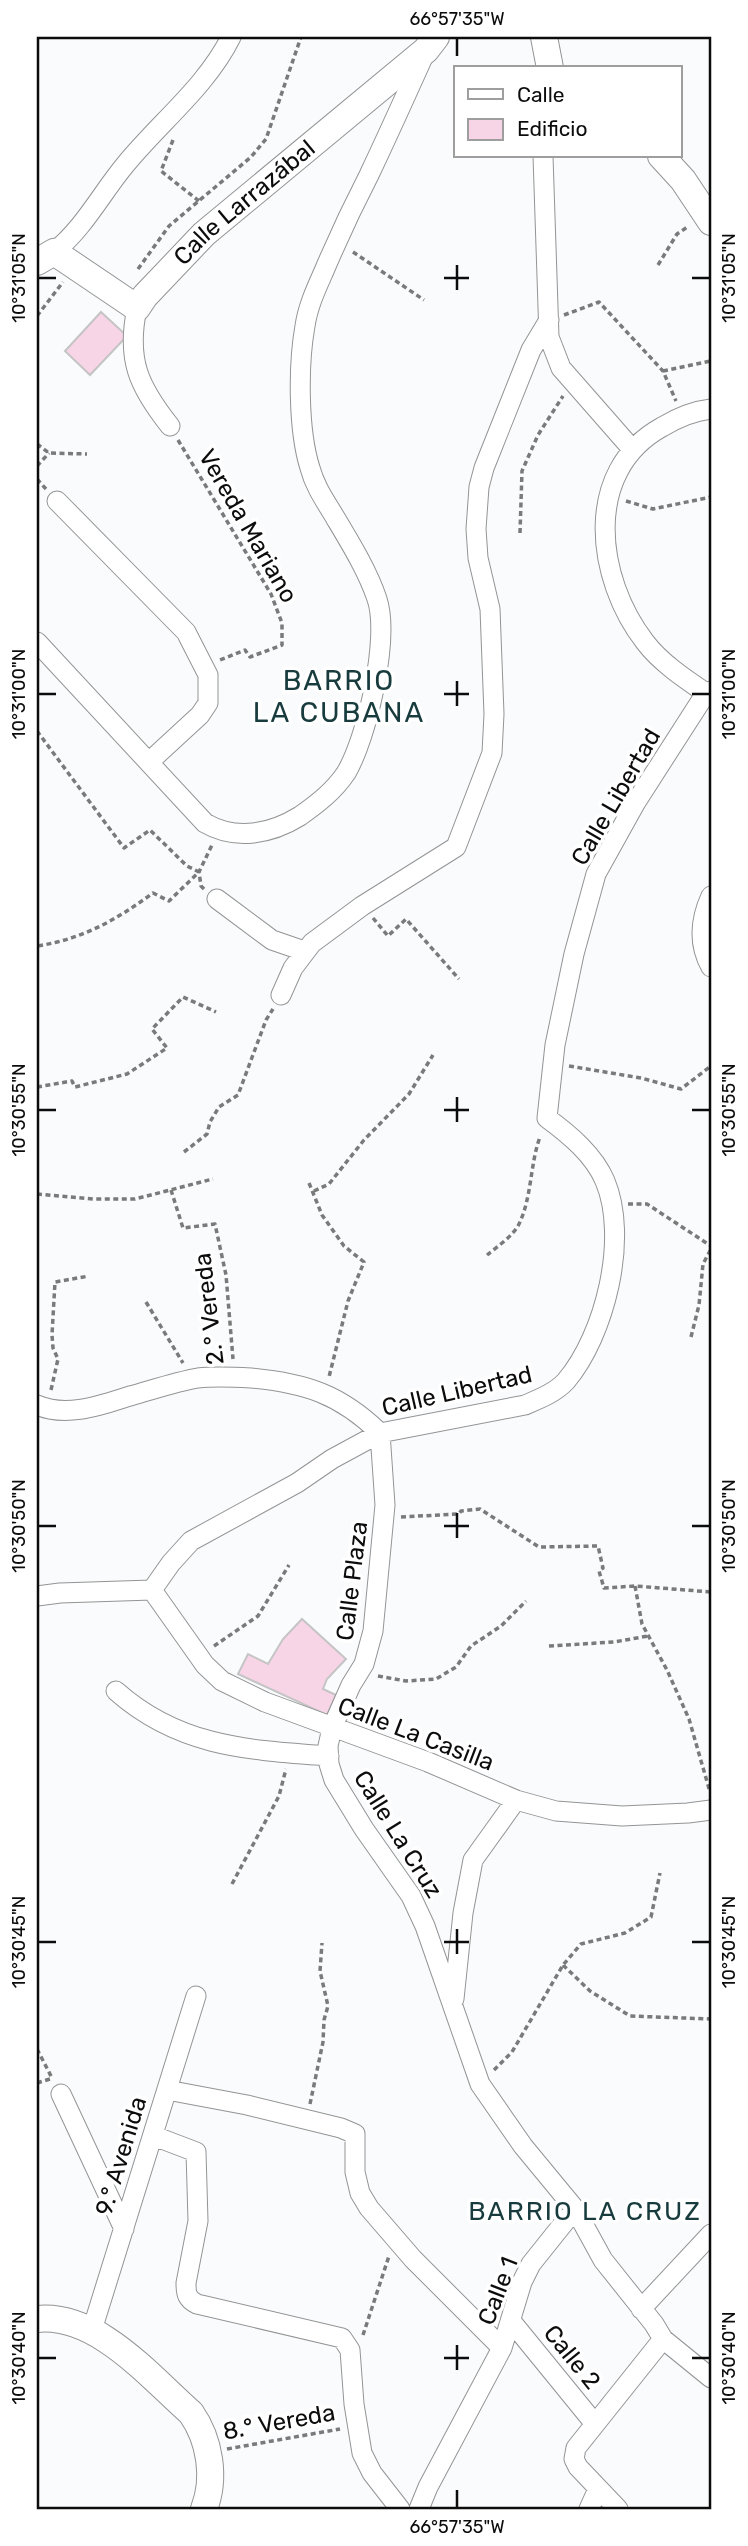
<svg xmlns="http://www.w3.org/2000/svg" width="748" height="2546" viewBox="0 0 748 2546" font-family="Rubik,sans-serif">
<rect width="100%" height="100%" fill="#fafbfc"/>
<path fill="#f8d4e7" stroke="#c5c4c4" stroke-width="2" d="M101,312L127,336L90,375L65,351Z
M302,1619L346,1659L327,1679L323,1689L336,1695L327,1715L238,1674L248,1654L268,1664L283,1639Z"/>
<g fill="none" stroke-linecap="round" stroke-linejoin="round">
<g stroke="#939495" stroke-width="21">
<path id="street" d="M543,156L549,337L561,368L632,449
M54,252C84,228 101,194 125,165C160,122 206,87 231,37
M137,308C126,360 139,387 170,426
M711,409C693,411 677,418 662,427C582,471 596,579 645,642C660,662 685,679 706,693L711,691
M57,501L186,632L208,675V703L200,715L149,762
M37,642L205,823C236,841 271,834 300,816C317,804 334,791 346,773C367,738 390,638 377,599C368,572 351,544 336,519C326,502 315,487 310,468C298,430 298,365 305,326C308,306 316,289 324,271C338,238 353,206 369,175C388,135 406,95 424,55
M711,896C700,920 698,944 711,967
M217,899L272,940L304,951
M281,995L293,968L312,943L362,906L456,847L492,753L494,714L490,609L478,558L476,529L479,487L484,468L531,350L549,320
M37,1405C67,1418 101,1405 130,1396C152,1390 175,1382 198,1378C215,1376 233,1377 251,1378C305,1383 340,1394 380,1433
M380,1433L385,1505L373,1631L364,1664L351,1685L332,1728L328,1746L329,1764L334,1780L364,1829L411,1896L425,1926L480,2084L523,2146L575,2209L603,2260L654,2324L663,2339L711,2378
M152,1590L171,1563L191,1541L297,1483L332,1459L380,1433L525,1405C539,1399 555,1393 566,1381C605,1335 629,1238 605,1181C594,1155 570,1135 547,1118L555,1045L574,954L596,874L636,802L706,693
M152,1590L205,1665L222,1681L265,1702L428,1762L516,1800L556,1811L622,1816L688,1813L711,1810
M37,1596L60,1593L152,1590
M116,1691C179,1747 248,1750 329,1756
M454,1999L463,1913L473,1860L516,1800
M167,2090L247,2105L341,2128L355,2134V2172L360,2193L369,2208L413,2259L502,2348
M61,2094L124,2229
M154,2136L196,2152L198,2221L186,2283C186,2294 187,2299 197,2304L342,2338L350,2350L354,2404L362,2453L372,2473L400,2509
M641,2309L711,2234
M511,2321L595,2424
M92,2330L196,1996
M419,2509L428,2487L502,2348L522,2282L531,2264L575,2209
M589,2509L598,2489
M618,2509L578,2467L574,2459L576,2448L663,2339"/>
</g>
<g stroke="#939495" stroke-width="28">
<g id="secondary">
<path d="M544,37L550,68"/>
<path d="M661,156L683,180L711,222"/>
<path id="s1" d="M37,262L54,252L137,308L145,296L204,234L426,50L436,37"/>
<path d="M37,2319C97,2313 149,2376 191,2413C210,2440 216,2478 204,2509"/>
</g>
</g>
<path stroke="#797a7a" stroke-width="3.5" stroke-dasharray="5 3.5" stroke-linecap="butt" d="M173,140L161,171L199,201
M353,252L424,300
M658,265L677,234L689,226
M138,269L169,226L251,157L266,139L301,37
M564,315L599,302L663,371L676,401
M37,316L63,282
M663,371L711,361
M178,440L271,594L282,623V645L250,657L245,650L220,660
M37,444L49,453L87,454
M37,466L49,453
M37,479L46,489
M626,501L653,509L711,497
M520,533L522,471L538,435L563,396
M37,731L124,848L150,830L187,866L199,872L169,901L153,893C116,920 83,939 37,946
M204,889L201,886L199,872L212,845
M373,918L388,936L406,919L459,979
M569,1066L641,1078L681,1089L711,1066
M37,1087L72,1081L75,1087L127,1074L167,1048L152,1029L183,997L216,1012
M184,1152L207,1134L210,1122L219,1107L238,1095L266,1020L273,1009
M309,1183L322,1215L344,1246L364,1262L348,1301L329,1377
M171,1190L183,1228L215,1224L226,1275L233,1359
M314,1191L329,1184L364,1140L409,1094L433,1055
M37,1194L94,1199H135L213,1179
M628,1204H647L711,1246
M487,1255C497,1247 514,1235 519,1224C532,1197 530,1164 540,1137
M146,1302L183,1363
M691,1337L699,1305L703,1264L711,1249
M51,1390L58,1359L53,1348L52,1335L55,1282L89,1276
M401,1517L459,1514L461,1511L480,1509L539,1547L598,1546L603,1568L599,1571L604,1588L635,1586L711,1592
M635,1586L642,1624L667,1670L689,1719L710,1792
M214,1646L258,1616L289,1565
M549,1646L614,1642L648,1636
M378,1676L406,1681L436,1679L456,1667L471,1646L501,1626L526,1601
M232,1884L279,1796L286,1769
M563,1965L590,1991L630,2016L711,2019
M37,2049L52,2078
M494,2070L512,2052L563,1965L581,1944L625,1933L651,1917L660,1873
M37,2083L50,2079
M310,2104L323,2042L324,2020L328,2006L320,1971L322,1943
M363,2335L389,2256
M227,2449L340,2429"/>
<use href="#street" stroke="#fff" stroke-width="19"/>
<use href="#secondary" stroke="#fff" stroke-width="26"/>
</g>
<path fill="none" stroke="#0c0c0c" stroke-width="2.5" d="M457,38V56M457,265V290M38,278H56M444,278H469M692,278H710M457,681V706M38,694H56M444,694H469M692,694H710M457,1097V1122M38,1110H56M444,1110H469M692,1110H710M457,1513V1538M38,1526H56M444,1526H469M692,1526H710M457,1929V1954M38,1942H56M444,1942H469M692,1942H710M457,2345V2370M38,2358H56M444,2358H469M692,2358H710M457,2490V2508"/>
<g text-anchor="middle" dominant-baseline="central" stroke-width="7" stroke-linejoin="round" paint-order="stroke">
<g font-size="24" fill="#0c0c0c" stroke="#fff">
<text stroke="none"><textPath href="#s1" startOffset="271">Calle Larrazábal</textPath></text>
<text transform="translate(248 526) rotate(60)">Vereda Mariano</text>
<text transform="translate(616 797) rotate(-60)">Calle Libertad</text>
<text transform="translate(209 1309) rotate(-97)">2.° Vereda</text>
<text transform="translate(457 1391) rotate(-13)">Calle Libertad</text>
<text transform="translate(352 1581) rotate(-83)">Calle Plaza</text>
<text transform="translate(416 1734) rotate(21)">Calle La Casilla</text>
<text transform="translate(398 1834) rotate(58)">Calle La Cruz</text>
<text transform="translate(121 2156) rotate(-73)">9.° Avenida</text>
<text transform="translate(498 2291) rotate(-69)">Calle 1</text>
<text transform="translate(572 2357) rotate(51)">Calle 2</text>
<text transform="translate(279 2422) rotate(-10)">8.° Vereda</text>
</g>
<g font-size="26" letter-spacing="2" fill="#183b3d" stroke="#fff">
<text x="585" y="2211">BARRIO LA CRUZ</text>
</g>
<g font-size="28" letter-spacing="2" fill="#183b3d" stroke="#fff">
<text x="339" y="680">BARRIO<tspan x="339" dy="32">LA CUBANA</tspan></text>
</g>
</g>
<rect width="748" height="2546" fill="none" stroke="#ffffff" stroke-width="77"/>
<rect x="454" y="66" width="228" height="91" fill="#ffffff" stroke="#9e9e9e" stroke-width="2"/>
<rect x="468" y="89" width="35" height="10" fill="#ffffff" stroke="#9e9e9e" stroke-width="2"/>
<text x="517" y="102" font-size="21" fill="#0c0c0c">Calle</text>
<rect x="468" y="119" width="35" height="21" fill="#f8d4e7" stroke="#9e9e9e" stroke-width="2"/>
<text x="517" y="136" font-size="21" fill="#0c0c0c">Edificio</text>
<rect x="38" y="38" width="672" height="2470" fill="none" stroke="#0c0c0c" stroke-width="2.5"/>
<g font-size="18" text-anchor="middle" fill="#0c0c0c">
<text x="457" y="25">66°57'35"W</text>
<text transform="translate(19 278) rotate(-90)" y="6">10°31'05"N</text>
<text transform="translate(729 278) rotate(-90)" y="6">10°31'05"N</text>
<text transform="translate(19 694) rotate(-90)" y="6">10°31'00"N</text>
<text transform="translate(729 694) rotate(-90)" y="6">10°31'00"N</text>
<text transform="translate(19 1110) rotate(-90)" y="6">10°30'55"N</text>
<text transform="translate(729 1110) rotate(-90)" y="6">10°30'55"N</text>
<text transform="translate(19 1526) rotate(-90)" y="6">10°30'50"N</text>
<text transform="translate(729 1526) rotate(-90)" y="6">10°30'50"N</text>
<text transform="translate(19 1942) rotate(-90)" y="6">10°30'45"N</text>
<text transform="translate(729 1942) rotate(-90)" y="6">10°30'45"N</text>
<text transform="translate(19 2358) rotate(-90)" y="6">10°30'40"N</text>
<text transform="translate(729 2358) rotate(-90)" y="6">10°30'40"N</text>
<text x="457" y="2533">66°57'35"W</text>
</g>
</svg>
